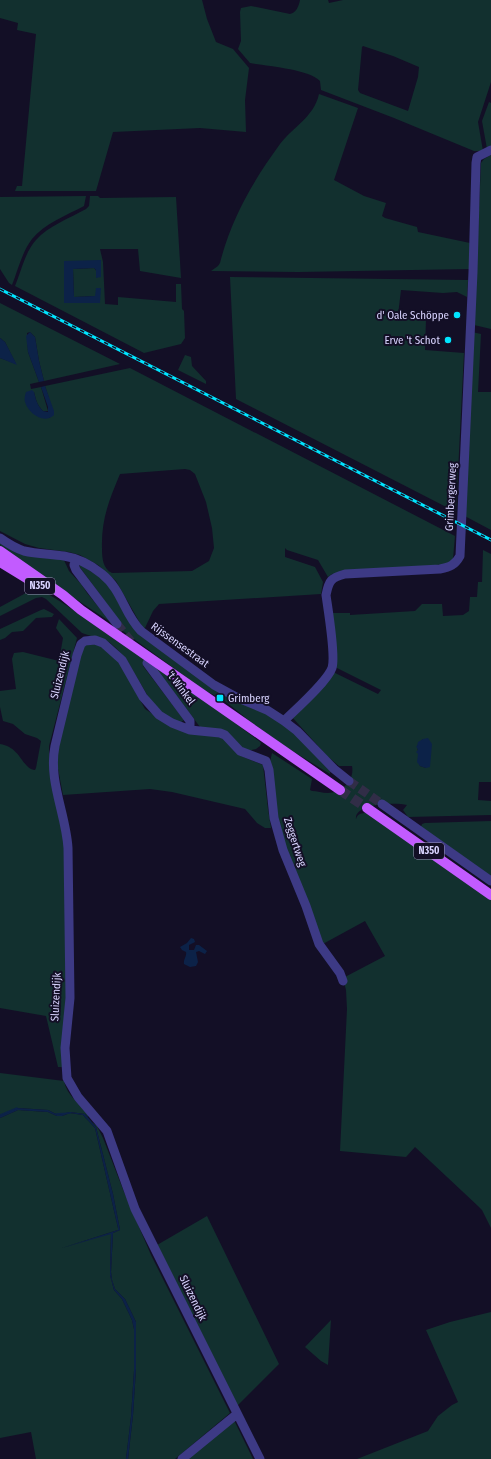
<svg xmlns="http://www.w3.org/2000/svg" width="491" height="1459" viewBox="0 0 491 1459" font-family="'Fira Sans Condensed',sans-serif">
<rect width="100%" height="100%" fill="#130f26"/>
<path fill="#12302f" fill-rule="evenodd" d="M0,0H202L207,19L216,42L233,49L249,68L245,100L246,132L200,128L113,132L96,191H15L17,186H22L36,34L17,30L18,23L0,18Z
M300,0H328L329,3L343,0H491V82L478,122L483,151H474L394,118L321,90L320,81C309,69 267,66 250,63L238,49L241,41L240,12L241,8L251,6L290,14C296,13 299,6 300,0ZM363,46L393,56L419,67L418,77L408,111L360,93L358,90L362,47Z
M319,94L358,108L334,180L364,196L386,203L382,216L385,218L417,227L418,232L470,243V269L298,272L211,271L218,266L220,263C231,219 253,181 280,144C293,127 314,117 319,94Z
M489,102L491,103V148L487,149L482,121Z
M491,155V329L474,325L481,163L484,159Z
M86,196L84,206C67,215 44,224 32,239C22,252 18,270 12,285L9,283L0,269V197Z
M90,196H98L100,198L176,197L181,278L140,271L138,249H100L103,262L105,304L118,305V297L176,302V284H181L182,309L184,311L185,338L181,344L144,353L15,286C21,272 25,252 36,240C48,226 70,218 86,209L89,206ZM64,261H101V277L94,268L73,269L74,297L96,296L100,288V303H64Z
M230,277L468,280L467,297L457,292L443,293L401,290L398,315L426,319L425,350L464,353L456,512L236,399Z
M0,303L120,364L44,381L39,361L35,337L30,332L27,333L28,352L39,382L30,384L31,389L41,387L48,411H43C37,405 36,400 34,392L25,397L50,418L49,398L45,386L130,368L455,536L453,559L448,564L332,574L328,577L318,560L287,550L285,548V557L315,567L323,582L321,594L159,604L153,611L144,630L116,581L98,565L80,555L69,552L39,548L25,544L0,531V358L16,364L5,342L0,338ZM185,469L190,470L195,474L206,502L212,528L214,548L209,561L192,571L112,573C103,569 102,558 102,549C101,520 109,500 120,474Z
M472,332L481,334L478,392H491V530L461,514Z
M185,355L191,357L192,366L206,381V384L178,370Z
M0,540L63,558L69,571L81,584L87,593L107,617L121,623L79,566L81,565L107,582L127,618L222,693L220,698L204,690L109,621L0,549Z
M483,550L491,554V782H479L478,800L491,801V815L408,817L403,810L407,805C396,802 354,803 356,819C358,812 364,813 371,813L491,900V1228L482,1210L478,1206L415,1147L406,1157L340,1151L347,1009L346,990L343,978L385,956L365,921L321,945L277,824L270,762L272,753L312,779L310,790L312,791C317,791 322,793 328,793C341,793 355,781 352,766H339L327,756L292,717L329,670L378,694L381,690L331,665L325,613H350V615L415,611L422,604H442L443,616L463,615L469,611L470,597H477L478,582H482ZM423,739L426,768L420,766C417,759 419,753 417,746Z
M37,587C114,634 187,687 259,741L261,743L260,746L256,749L247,751L200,727L167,683L143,661V666L184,720L180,723L165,715L152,703L126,659L116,648L109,642L82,633L46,599L42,597L36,598L0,616V607Z
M44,609L54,614L52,617L36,618L23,631L12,632L5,638L0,640V629L41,610Z
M59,619L77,638L49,746V765L64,843L67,981L62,1067H58L46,1016L0,1008V744C21,747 22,769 35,770L36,768L41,741L37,738L25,734L13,724L3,721L0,707V691L16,689L12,659L14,653L23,652L59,661L63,638L56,628Z
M89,642L100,646L118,660L145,709L171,726L222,737L241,756L263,765L268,809L271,828H265L257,823L245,809L172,792L150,789L63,795L56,758L79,651Z
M223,694C239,701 259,708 274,718C295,732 313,752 330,771V774L286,747L251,722L221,698Z
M491,821V876L421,827L422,824L425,823Z
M0,1073L64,1081C67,1096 80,1105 91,1113L88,1117L85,1114L70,1112L58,1115L48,1110L17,1108L0,1115Z
M18,1110L48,1112L57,1116H62L70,1113L83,1115L95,1128L118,1228V1230L62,1248L111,1233L110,1275L114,1290L122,1299L132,1320L134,1329V1371L131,1417L126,1459H36L31,1432L0,1438V1118Z
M92,1122L97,1126L103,1138L124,1192L151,1255L230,1413L175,1459H128L133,1415L136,1369V1322L125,1299L115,1289L112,1280L111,1272L113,1233L120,1230L113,1194L96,1127Z
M207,1216L279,1364L237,1406L157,1245Z
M491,1312V1459H357L428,1431L438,1416L452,1405L458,1402L426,1330L450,1322Z
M331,1320L328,1365L321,1361L305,1347Z
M234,1420L253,1459H185Z"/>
<path fill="#0c2248" d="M101,260V277L96,278V270L94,268L73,269L74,297L95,296L96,288H101L100,303H64V261Z
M30,332L35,337L39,361L44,381L39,382L28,352L26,336Z
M0,338L5,342L17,365L0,358Z
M45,386L54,411V415C44,425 28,413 25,402C24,399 25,395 26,392L32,390L34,392C36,400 37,405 43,411L48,412V407L41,387Z
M428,738L432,744L430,767L426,768L420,766L417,762L418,754L416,752L418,750L416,746H417L418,742L423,739Z
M191,938L194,939L195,942L189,945V950H194L196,945H199L207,951L205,954L199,951L196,952L198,962L196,966L190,967L184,964C183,959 187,957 186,952L182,950L180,947L187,943Z
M17,1108L48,1110L58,1115L70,1112L85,1114L96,1127L113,1194L120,1230L113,1233L111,1272L112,1280L115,1289L125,1299L136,1322V1369L133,1415L128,1459H126L131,1417L134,1371V1329L132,1320L122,1299L114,1290L110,1275L111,1234L62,1248L118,1230V1228L95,1128L83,1115L70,1113L62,1116H57L48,1112L18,1110L0,1118V1115Z"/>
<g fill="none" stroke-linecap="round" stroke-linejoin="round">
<path stroke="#0c2248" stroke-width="1.5" d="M56,1114L70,1113
M0,1115L17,1108"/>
<path stroke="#312d47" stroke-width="9" stroke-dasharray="9 4.5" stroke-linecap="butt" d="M117,624L132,643
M349,781L382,804"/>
<path stroke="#312d47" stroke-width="10" stroke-dasharray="10 5" stroke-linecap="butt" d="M340,790L367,808"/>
<path stroke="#3d3a85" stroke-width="9" d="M0,538C7,543 15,548 24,551C37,554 51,554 64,556C77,558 91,565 102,574C122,590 124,614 141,631L214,685L236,697L267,710L284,721L297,731L334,769L349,781
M75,559L74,565L76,570L117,624
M147,663L190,721V730
M284,721C295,710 327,682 332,668C336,656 328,610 326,595C329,580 331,578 345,574L440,569C450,567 455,565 460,556L473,272L476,163L477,157L491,150
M382,804L491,881
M182,1459L237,1414
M260,1459L135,1209L107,1131L78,1097L67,1078L65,1048L70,998L68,848C66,814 48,781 55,746L77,655L81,644L85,641L95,640L103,643L122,660L143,697L159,715L172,723L190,730L220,733L225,735L240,751L266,761L269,770L274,818L283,850L306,906L319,944L340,973L343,981"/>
<path stroke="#c25bff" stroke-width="10" d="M0,551L63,595L81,610L340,790
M0,562L41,587
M367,808L491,895"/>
<g stroke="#00e5ff" stroke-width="3">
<path id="rail" d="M0,289L491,540"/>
</g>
<use href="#rail" stroke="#130f26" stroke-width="1.5" stroke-dasharray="4.5" stroke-linecap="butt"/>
</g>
<g fill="#00e5ff" stroke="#130f26" stroke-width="1.5">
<circle cx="457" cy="315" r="4"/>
<circle cx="448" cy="340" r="4"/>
<rect x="216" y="694" width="8" height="8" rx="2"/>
</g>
<g text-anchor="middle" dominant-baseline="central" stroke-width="4" stroke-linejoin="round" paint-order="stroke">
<g fill="#130f26" stroke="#9e99be" stroke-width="1">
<rect x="25" y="578" width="30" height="16" rx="3"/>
<rect x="414" y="843" width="30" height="16" rx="3"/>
</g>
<g font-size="10" font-weight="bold" fill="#d9d4ff">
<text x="40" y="586">N350</text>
<text x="429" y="851">N350</text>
</g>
<g font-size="11" fill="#d9d4ff" stroke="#130f26" text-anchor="end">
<text x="449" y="315">d' Oale Schöppe</text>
<text x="440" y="340">Erve 't Schot</text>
<text x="228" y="698" text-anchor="start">Grimberg</text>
</g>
<g font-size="11" fill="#d9d4ff" stroke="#130f26">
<text transform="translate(451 497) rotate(-87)">Grimbergerweg</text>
<text transform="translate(180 645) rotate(36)">Rijssensestraat</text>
<text transform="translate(60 675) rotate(-76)">Sluizendijk</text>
<text transform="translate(181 688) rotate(53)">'t Winkel</text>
<text transform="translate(295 842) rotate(72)">Zeggertweg</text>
<text transform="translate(56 997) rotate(-87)">Sluizendijk</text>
<text transform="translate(193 1298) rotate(64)">Sluizendijk</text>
</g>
</g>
</svg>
